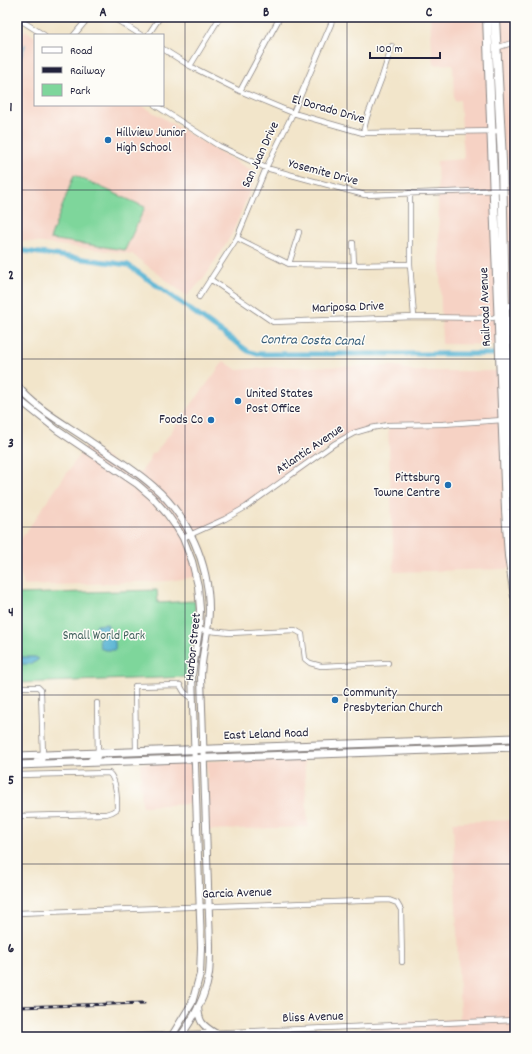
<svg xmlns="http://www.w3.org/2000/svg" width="532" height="1054" viewBox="0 0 532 1054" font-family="Dekko,sans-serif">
<rect width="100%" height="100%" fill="#fdfcf7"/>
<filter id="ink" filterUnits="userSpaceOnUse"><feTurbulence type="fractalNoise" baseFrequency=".025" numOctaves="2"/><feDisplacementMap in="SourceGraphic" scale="8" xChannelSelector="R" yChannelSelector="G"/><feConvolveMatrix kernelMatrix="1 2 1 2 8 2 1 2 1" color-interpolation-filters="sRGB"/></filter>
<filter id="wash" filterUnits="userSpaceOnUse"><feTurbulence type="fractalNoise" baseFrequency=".012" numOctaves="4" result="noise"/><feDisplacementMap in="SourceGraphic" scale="16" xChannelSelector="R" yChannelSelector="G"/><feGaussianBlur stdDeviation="0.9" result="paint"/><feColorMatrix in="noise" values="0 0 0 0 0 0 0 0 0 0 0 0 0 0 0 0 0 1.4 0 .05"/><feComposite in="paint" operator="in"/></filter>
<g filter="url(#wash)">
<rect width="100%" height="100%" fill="#f2e5ca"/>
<path fill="#f6d2c4" d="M430,17H515V345L442,344L437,161L464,159L460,100L454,101L453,64L433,65Z
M25,30L35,37V105H141L257,174L232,234L205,277L187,296L132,254L17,240V48Z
M224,361L237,370L276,367L395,366L414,371H497L515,364V567L504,569L394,572L388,424L371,427L334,443L259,500L187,539L200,576L169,581L24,586L17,562V545L87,444L136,478L150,460L151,454L156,452Z
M304,757L308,827L208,830L207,761Z
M192,761L194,804L142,806L141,789L138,782L141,779L140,765L143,763Z
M515,820V1037H369L368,1024L460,1019L453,822Z"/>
<path fill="#7ed69b" stroke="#507c6b" d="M74,175L145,207L125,250L50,239Z
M157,590L158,603L195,601C196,627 189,652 187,677L17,683V594Z"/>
<path fill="#55b2d3" stroke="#3c6a87" d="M107,624C108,626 108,628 109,631C110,638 117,637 115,650H105L100,648L99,638L104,636L103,634L96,631L95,628L97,625Z
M17,657H35L39,659C33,665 24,665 17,663Z"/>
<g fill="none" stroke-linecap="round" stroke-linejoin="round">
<path stroke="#55b2d3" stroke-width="1.5" d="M17,68L25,45"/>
<path stroke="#55b2d3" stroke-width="5" d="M17,250L128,265L248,351L257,354H515"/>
</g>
</g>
<g filter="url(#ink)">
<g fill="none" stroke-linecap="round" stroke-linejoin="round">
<g stroke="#8a8482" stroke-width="6">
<path id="minor" d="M112,17L141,35
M17,18L44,35
M74,35L89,17
M148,35L160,17
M496,48L515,42
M163,49L190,66L240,91L293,113L363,133L501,131
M190,66L220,17
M240,91L280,17
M155,105L219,146L266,168L365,195L502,190
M363,133L367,117L381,80L392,46
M410,193V264L414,317
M237,238L289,264L354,265L410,264
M353,243L354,265
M289,264L299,232
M210,279L273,322L414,317L493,318L499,315
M199,297L237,238L266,168L293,113L331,24L333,17
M505,310L510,305H515
M183,538L225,519L246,507L334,444L354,433L371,428L388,425L443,424L503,420
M199,630L230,633L295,630L302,634L305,659L310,663L321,666L388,663
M180,685L184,692L193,699
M17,687H38L41,690L43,757L42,760L36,761
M136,752L135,686L180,685
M88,762L92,758H97L98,756L97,703
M17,775L109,773C117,780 117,799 117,809L112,812L106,814L17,816
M17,913L389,900L397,903L401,910L402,962
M112,1037L515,1020"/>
</g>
<g stroke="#8a8482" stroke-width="8">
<path id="tertiary" d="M17,385C34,408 67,425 91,442C112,456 134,469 153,486C188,516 209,563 209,609C209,632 201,655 201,678L210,945C210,955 210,965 209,974C206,996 193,1019 180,1037
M17,398L57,430L137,484L152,497L167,514L177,528L183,538L192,561L198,586L200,609L199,630L192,675L201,947L200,974L192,1003L171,1037
M198,1007C199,1022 202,1025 215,1033"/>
</g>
<g stroke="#8a8482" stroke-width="9">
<path id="secondary" d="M17,756L515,738
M17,765L515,747"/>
</g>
<g stroke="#8a8482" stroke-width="10">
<path id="trunk" d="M487,17L506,510L509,556L515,596
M495,17L502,161L505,310L515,517"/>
</g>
<use href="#minor" stroke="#fff" stroke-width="4.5"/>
<use href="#tertiary" stroke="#fff" stroke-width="6"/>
<use href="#secondary" stroke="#fff" stroke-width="7"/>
<use href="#trunk" stroke="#fff" stroke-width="8"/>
<g stroke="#22223b" stroke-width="3">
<path id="rail" d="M17,1007L144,1003"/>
</g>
<use href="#rail" stroke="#fdfcf7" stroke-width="1.5" stroke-dasharray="4.5" stroke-linecap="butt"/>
</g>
</g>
<path fill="none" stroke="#22223b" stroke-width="1" stroke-opacity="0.55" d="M185,17V1037M347,17V1037M17,190H515M17,359H515M17,527H515M17,695H515M17,864H515"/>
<g fill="#1f6fb2" stroke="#fdfcf7" stroke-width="1.5">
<circle cx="108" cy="140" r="4"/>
<circle cx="238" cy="401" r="4"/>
<circle cx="211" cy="420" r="4"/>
<circle cx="448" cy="485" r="4"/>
<circle cx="335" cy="700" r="4"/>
</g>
<g text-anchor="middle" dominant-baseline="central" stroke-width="3" stroke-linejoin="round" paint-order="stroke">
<g font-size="13" fill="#22223b" stroke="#fdfcf7">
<text transform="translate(328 110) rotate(16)">El Dorado Drive</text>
<text transform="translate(261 155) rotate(-65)">San Juan Drive</text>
<text transform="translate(323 173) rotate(15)">Yosemite Drive</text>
<text transform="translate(486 307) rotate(-92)">Railroad Avenue</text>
<text transform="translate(348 308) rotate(-2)">Mariposa Drive</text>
<text transform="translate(310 450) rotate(-34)">Atlantic Avenue</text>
<text transform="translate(194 647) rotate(-84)">Harbor Street</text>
<text transform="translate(266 735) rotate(-2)">East Leland Road</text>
<text transform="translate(237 894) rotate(-2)">Garcia Avenue</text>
<text transform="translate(313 1018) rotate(-2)">Bliss Avenue</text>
</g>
<g font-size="13" fill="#22223b" stroke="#fdfcf7" text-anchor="start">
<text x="116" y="133">Hillview Junior<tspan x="116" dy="15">High School</tspan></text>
<text x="246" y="394">United States<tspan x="246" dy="15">Post Office</tspan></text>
<text x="203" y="420" text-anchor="end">Foods Co</text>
<text x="440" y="478" text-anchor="end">Pittsburg<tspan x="440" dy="15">Towne Centre</tspan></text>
<text x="343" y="693">Community<tspan x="343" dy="15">Presbyterian Church</tspan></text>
</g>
<g font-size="13" fill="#42615d" stroke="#fdfcf7">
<text x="104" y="636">Small World Park</text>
</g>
<g font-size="14" font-style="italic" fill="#365c78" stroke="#fdfcf7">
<text transform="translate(312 341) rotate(1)">Contra Costa Canal</text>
</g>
</g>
<rect width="532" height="1054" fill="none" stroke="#fdfcf7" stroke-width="44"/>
<rect x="34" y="34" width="130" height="72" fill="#fdfcf7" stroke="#a5a5ac"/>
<rect x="42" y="47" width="20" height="6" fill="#ffffff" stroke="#a5a5ac"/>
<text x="70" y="54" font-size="12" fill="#22223b">Road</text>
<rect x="42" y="67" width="20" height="6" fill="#22223b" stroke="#a5a5ac"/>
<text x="70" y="74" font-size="12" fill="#22223b">Railway</text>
<rect x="42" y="84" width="20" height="12" fill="#7ed69b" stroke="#a5a5ac"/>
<text x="70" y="94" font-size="12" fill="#22223b">Park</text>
<path d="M370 52v6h70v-6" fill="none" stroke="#22223b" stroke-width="2"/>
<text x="376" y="52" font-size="12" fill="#22223b" stroke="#fdfcf7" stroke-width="3" paint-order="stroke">100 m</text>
<rect x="22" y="22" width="488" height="1010" fill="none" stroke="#22223b" stroke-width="1.5"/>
<g font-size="13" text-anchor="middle" font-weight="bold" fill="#22223b">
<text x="103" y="16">A</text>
<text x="266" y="16">B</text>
<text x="429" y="16">C</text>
<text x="11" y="111">1</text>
<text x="11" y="279">2</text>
<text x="11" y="447">3</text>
<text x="11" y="616">4</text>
<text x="11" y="784">5</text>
<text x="11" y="952">6</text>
</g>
</svg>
